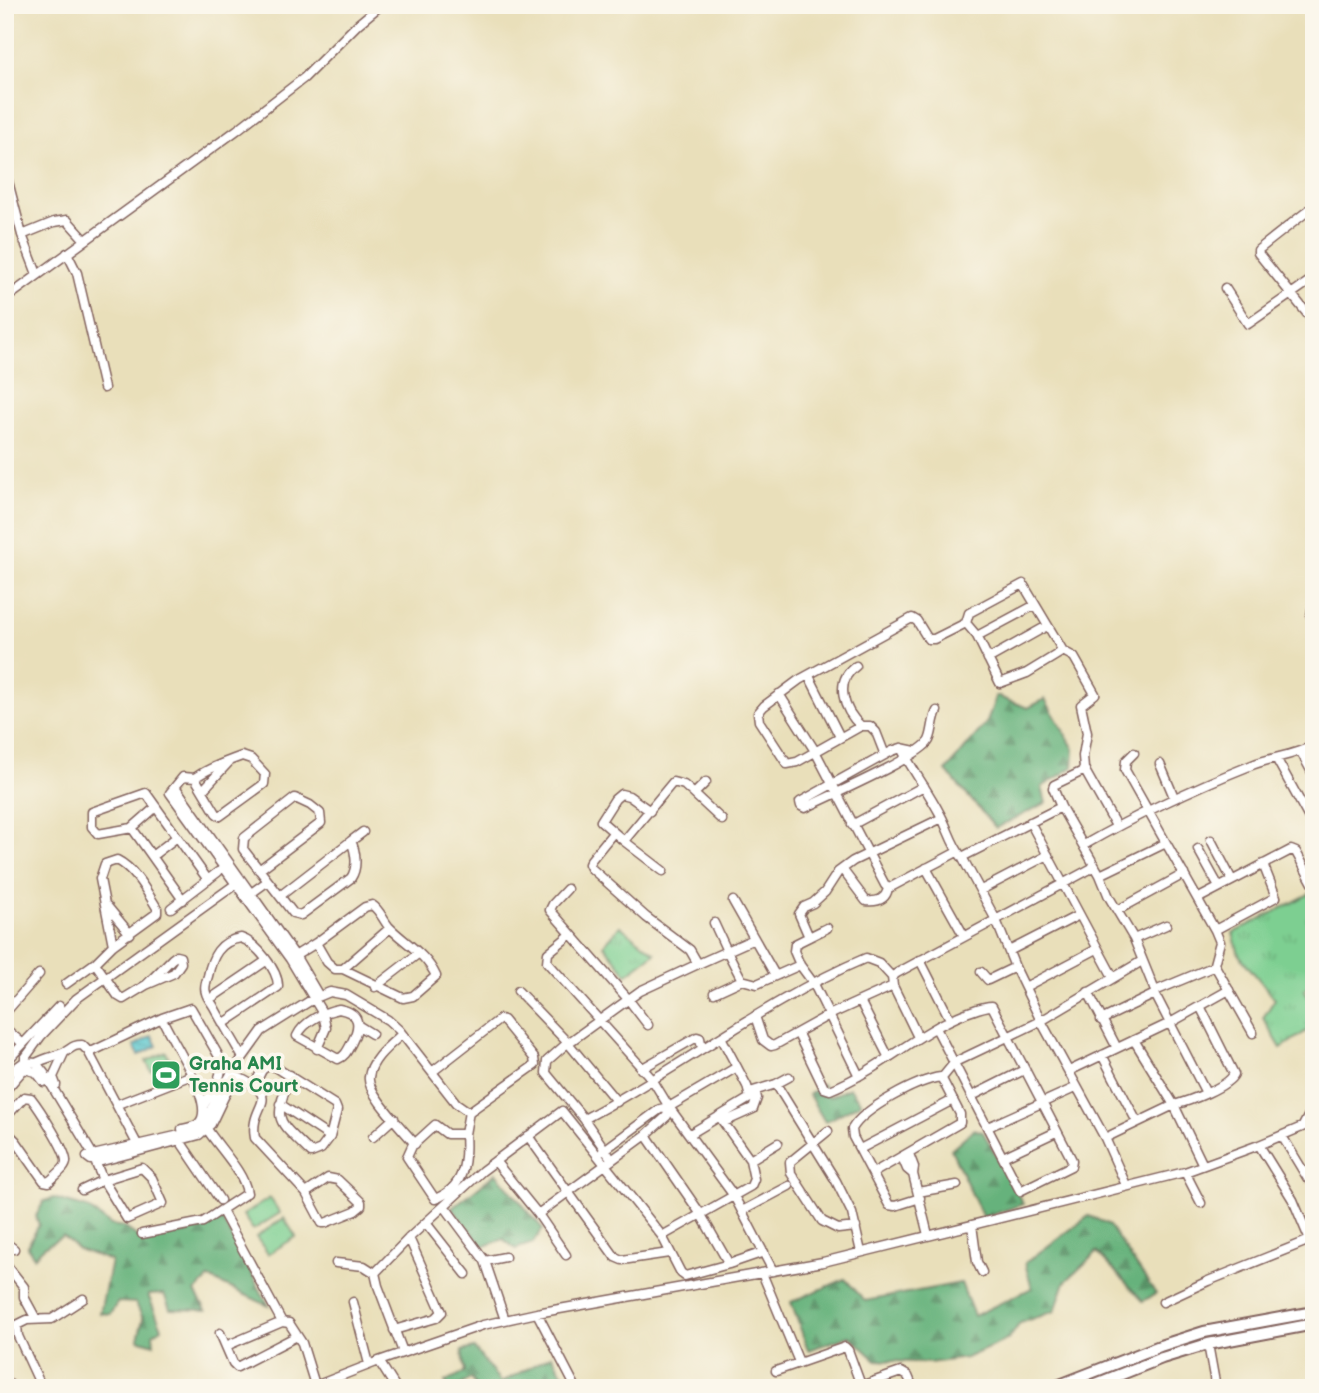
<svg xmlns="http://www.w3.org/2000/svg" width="1319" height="1393" viewBox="0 0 1319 1393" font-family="'Balsamiq Sans',sans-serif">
<defs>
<pattern id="grass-tufts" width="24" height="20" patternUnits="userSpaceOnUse" patternTransform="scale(1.75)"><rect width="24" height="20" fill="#7dcf91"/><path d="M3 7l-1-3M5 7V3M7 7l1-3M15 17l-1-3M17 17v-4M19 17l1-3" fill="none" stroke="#6eb17d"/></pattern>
<pattern id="forest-firs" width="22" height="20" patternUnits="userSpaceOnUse" patternTransform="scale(1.75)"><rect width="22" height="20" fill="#66b27b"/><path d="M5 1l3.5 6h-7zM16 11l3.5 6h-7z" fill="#569065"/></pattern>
<pattern id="water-rules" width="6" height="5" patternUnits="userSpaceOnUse" patternTransform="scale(1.75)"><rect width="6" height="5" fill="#59c7ce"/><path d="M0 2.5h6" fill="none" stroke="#4faab1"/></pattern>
</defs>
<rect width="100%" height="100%" fill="#fbf7ec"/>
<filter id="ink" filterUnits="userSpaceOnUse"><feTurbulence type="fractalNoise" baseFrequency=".0143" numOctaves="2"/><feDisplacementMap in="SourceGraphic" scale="14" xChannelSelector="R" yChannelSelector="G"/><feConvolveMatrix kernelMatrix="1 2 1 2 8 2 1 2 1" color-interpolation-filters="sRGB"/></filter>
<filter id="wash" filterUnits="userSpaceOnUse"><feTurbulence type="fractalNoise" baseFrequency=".00686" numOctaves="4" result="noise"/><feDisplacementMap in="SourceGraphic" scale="28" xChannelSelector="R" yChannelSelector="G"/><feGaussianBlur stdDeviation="1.57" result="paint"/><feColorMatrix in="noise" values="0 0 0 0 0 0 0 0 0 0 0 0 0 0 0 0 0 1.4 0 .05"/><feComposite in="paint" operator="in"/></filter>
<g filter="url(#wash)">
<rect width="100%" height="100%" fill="#e9dfba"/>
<path fill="url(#grass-tufts)" stroke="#64775e" stroke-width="2" d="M1313,892L1314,981L1304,989L1314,1006V1026L1281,1048L1263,1018L1275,999L1239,955L1233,933Z
M620,926L655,953L627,974L604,945Z"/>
<path fill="url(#forest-firs)" stroke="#586853" stroke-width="2" d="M996,696L1028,708L1045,699L1074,749L1073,767L1042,787L1046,803L996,828L946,771L987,722Z
M822,1084L829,1097L850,1088L861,1103L825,1122L809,1095Z
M974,1129L983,1132L1023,1204L983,1218L951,1149Z
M496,1173L543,1229L533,1243L516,1249L503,1239L483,1247L452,1208Z
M53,1198L87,1208L111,1225L124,1227L141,1239L188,1233L220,1216L269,1306L209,1278L195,1292L206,1310L170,1309L164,1294L148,1295L162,1328L153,1334L154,1344L138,1339L143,1319L136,1303L118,1302L110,1314L100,1313L111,1261L77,1249L63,1236L44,1247L34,1257L27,1247L39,1225L36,1216L44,1201Z
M1089,1216L1108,1224L1156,1294L1143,1301L1097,1252L1065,1282L1055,1311L1020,1323L1009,1339L966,1358L929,1363L876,1360L850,1336L808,1350L791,1302L845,1279L865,1301L961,1283L974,1316L1032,1288L1025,1263Z
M474,1348L501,1383L552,1355L563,1375L545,1388H476L471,1378L457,1388H449L445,1382L465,1372L462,1351Z"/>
<path fill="#7dcf91" stroke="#64775e" stroke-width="2" d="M166,1052L171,1062L151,1071L146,1061Z
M175,1065L180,1074L157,1086L153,1076Z
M270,1198L280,1213L253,1230L243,1215Z
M284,1218L296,1237L268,1254L256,1237Z"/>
<path fill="url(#water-rules)" stroke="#52737c" stroke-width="2" d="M152,1036L157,1046L139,1055L134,1046Z"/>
</g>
<g filter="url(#ink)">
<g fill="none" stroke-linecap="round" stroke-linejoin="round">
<g stroke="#82625d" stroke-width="11">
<path id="minor" d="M5,170L22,235L37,274
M1314,206L1258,250V253L1314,322
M22,235L54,222L67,220L85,240
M67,253L77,273L104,388
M1225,288L1248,324L1314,278
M5,299L237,130L304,78L358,24L381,5
M1314,599L1311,616L1314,632
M966,623L977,636L1000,683L1027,673L1063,651
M977,636L1035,605
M988,659L1047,626
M856,666C834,681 843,710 861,726
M809,676L840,737
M779,694L815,751L885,885L888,888L891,887L957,852
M901,748C913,771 928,791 940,814C948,828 952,846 962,857L996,920L1015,967L1041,1021L1105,1138L1126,1185
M915,751L901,748L892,751L800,802L801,806L805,808C829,796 915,759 928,742C933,736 932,720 937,711
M1301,752L1314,776
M1134,753L1126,761L1125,770L1215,930L1220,942L1214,964L1253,1033
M885,755L876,732L870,726H861L797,762L787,764L759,721L758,713L764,706L799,680L912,618L917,621L928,639H934L966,623L969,613L1023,584L1063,651L1074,657L1095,694L1081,705L1087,733L1083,756L1084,769L1116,826
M1276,758L1314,827
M1160,764L1174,797
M1085,770L1054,785L1053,788L1061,807L1100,875L1109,897L1134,939L1155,991
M195,778L216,813L220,816L264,784L265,774L251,759L242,756C228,761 206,769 195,778L183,777L170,793L290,959L323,1014L326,1028L317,1049
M176,788L296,957L319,996
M203,790L228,763
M694,794L722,820
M156,807L132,828L98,834L92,827V812L146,793L208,880
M650,811L629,796L621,794L615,799L601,821L624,841L673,782L684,785L694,794L706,782
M1030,822L1113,977
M852,825L924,786
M132,828L183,900
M613,833L591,860L589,864L591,868L646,917L690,950L698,964L727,951L742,980L757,984L800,965L814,984L859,1076
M1211,840L1232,880
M351,841L363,832
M624,841L663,871
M1084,845C1138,814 1194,788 1252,765C1272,757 1294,756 1314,745
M1198,849L1219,887
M152,856L177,837
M962,857L1061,807
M926,868L964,936
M842,869L866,901C877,902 886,900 888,888
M259,870L321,823L320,813L310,805L295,798L244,838L243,849L293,913L301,915L351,878C358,868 356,852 351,841L280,896
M1100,875L1166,843
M567,889L553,904L550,910L628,999L648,1025
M981,890L1048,855
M250,894L268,881
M1199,898L1291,850L1296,852L1314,885
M733,901L775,975
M107,906L130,934
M171,908L218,872
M1118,910L1184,874
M714,923L727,951L754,939
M1215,930L1276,897L1263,864
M570,935L548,953L547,962L652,1079L669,1107L734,1196L773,1271
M809,937L799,914L804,907L813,903L825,892L838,872L853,861L942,818
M1134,939L1166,925
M1009,951L1079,915
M290,959L316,943L365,907L372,905C380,910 383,920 389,927C405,943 426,954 436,976L413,996L403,998L343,969H335L327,962L316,943
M920,960L950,1019
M95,963L118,996L123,999L146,985L172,959L176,956L180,957L181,963L174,973L146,985
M800,965L794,951L795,944L827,928
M343,969L390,928
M981,972L988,980L1015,967
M66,984L95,963L113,945L157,913V908C147,892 135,869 117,860L105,864L100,879L113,945
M893,986L918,1037
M375,987L419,953
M1025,987L1097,949
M518,991L568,1043L617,1102
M1088,992L1117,1048
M714,993L742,980
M1155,994L1206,1093
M210,999L266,961
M860,1001L888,1056
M1200,1006L1234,1074C1228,1087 1189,1101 1174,1105L1203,1165
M339,1009C360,1013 361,1024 352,1042C348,1049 346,1056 338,1059L297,1036C304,1021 324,1012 339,1009Z
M5,1013L39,974
M755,1016L763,1040L771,1046L775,1045L829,1015L893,986L892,977L897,973L1094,867
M162,1018L191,1008L221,1060C224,1076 212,1091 204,1105
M1101,1020L1155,994V991L1215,966
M223,1024L278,987C279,971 256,943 241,938C219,941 212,957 208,976C206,982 204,988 206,993C207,998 212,1003 214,1007C223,1024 233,1040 242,1056
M359,1026L372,1034
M5,1028L22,1043
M402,1034C390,1045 371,1059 369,1077C366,1093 404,1130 415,1144
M798,1034L824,1088L830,1090C878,1071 917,1032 966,1013C975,1010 983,1006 992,1006L1072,1160L1071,1166L1020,1191L936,1028
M88,1051L136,1142
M1102,1055L1137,1122
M5,1063L59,1006
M36,1063C46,1058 56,1056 65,1052C72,1048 73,1045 82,1045L88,1051H93L162,1018C169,1038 219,1106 198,1124C194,1127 187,1128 182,1129
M24,1069L36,1072L44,1082
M641,1069L697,1037L700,1038L702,1048
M1069,1071L1170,1023L1229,990
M432,1072L500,1019L503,1020L534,1058L535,1065L469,1112
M231,1074C289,1099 248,1102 255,1138L306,1193L322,1223H325L355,1211L361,1206V1202L338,1180L328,1178L306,1193
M5,1076L24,1062L36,1063L44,1073L93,1155L193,1132L202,1125L231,1074L262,1031L313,999L330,992L346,995L388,1020L399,1030L456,1103L469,1112L465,1134
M942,1078L955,1062L1041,1021L1142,961
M255,1084L262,1070L270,1064L335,1105L337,1110L330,1137
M776,1084L836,1181L852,1213L861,1252
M56,1085L53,1077L64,1053
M5,1091L24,1069L25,1058L41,1036L76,999L240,881
M750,1092L776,1084L789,1077
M972,1096L1024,1070
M118,1104L192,1075
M280,1104L330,1137L321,1149L311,1153C276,1118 273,1124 290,1075
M719,1116L750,1160
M5,1118L24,1097L31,1098C39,1108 66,1150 66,1161C67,1168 53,1177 49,1182L44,1181L16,1141L5,1130
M584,1119L546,1073L547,1061L564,1046L640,991L698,964
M724,1122L753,1109L757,1098L755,1091
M435,1125L447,1134H465C467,1163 464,1188 435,1199L407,1157L412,1146Z
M1303,1126L1314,1105
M988,1127L1077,1087
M828,1131L790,1162L791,1173L822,1221L838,1229L856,1227
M690,1134L750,1098L747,1086L721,1037
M528,1136L615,1257L622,1260L669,1253
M1282,1136L1308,1179
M373,1137L394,1118
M178,1138L220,1200
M1105,1138L1174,1105L1134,1040
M1259,1145L1293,1200L1314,1250
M860,1149L953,1100
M603,1151L660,1109L669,1107L737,1067
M909,1154L914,1167L913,1174L928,1235
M87,1157L91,1160L102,1161L199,1135L211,1124L234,1076
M902,1157L907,1169L913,1174
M1003,1157L1056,1132
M612,1160L584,1119C680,1069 766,1000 866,958L879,963L892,977
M495,1161L538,1214L566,1255
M1185,1172L1201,1203
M873,1173L960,1123V1114L941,1077C918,1080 864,1108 852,1129L853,1137L889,1205L895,1206L920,1198
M82,1190L103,1180L142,1168L152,1178L163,1203L127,1219L103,1180L94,1159
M918,1192L957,1185
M445,1207L485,1261
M222,1211L282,1322
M742,1211L789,1186
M538,1214L646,1135L667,1116L669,1107
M426,1223L466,1274
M972,1225L977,1262L982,1272
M142,1234L203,1222L247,1193C244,1172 219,1148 207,1129
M662,1236L751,1186L754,1179L750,1160L778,1143
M5,1242L14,1249
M5,1263L24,1287V1297L36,1319
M336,1263L364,1266L375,1273L378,1286L403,1352
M729,1264L764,1252
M375,1273L409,1238L482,1171L562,1111L662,1236L681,1273L685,1276L729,1264L700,1213L646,1135
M762,1273L799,1362
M353,1302L369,1364
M1163,1302L1208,1281L1310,1240
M537,1313L576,1388
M505,1320L485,1261L505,1257
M394,1330L436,1318L442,1312L409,1238
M220,1333L233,1363L237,1367L297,1336
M1208,1344L1216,1388
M226,1346L282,1322L289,1323L302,1343L315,1385
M379,1361L396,1388
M776,1371L845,1347L848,1350L862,1388
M5,1380L13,1388
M858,1387L901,1372L908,1376L913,1388
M42,1388L18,1336L17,1325L27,1320L52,1319L83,1299
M310,1388L379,1361L483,1325L537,1313L823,1262L1185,1172L1259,1145L1314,1122"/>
</g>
<g stroke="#82625d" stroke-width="14">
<path id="highway" d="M1052,1388L1160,1346L1204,1332L1314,1312
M1086,1388L1162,1358L1208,1344L1314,1324"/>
</g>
<use href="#minor" stroke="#fff" stroke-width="8"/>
<use href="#highway" stroke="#fff" stroke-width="10"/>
</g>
</g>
<defs>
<g id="stadium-square" transform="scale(1.575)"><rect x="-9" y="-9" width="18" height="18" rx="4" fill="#2e9e5b" stroke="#fbf7ec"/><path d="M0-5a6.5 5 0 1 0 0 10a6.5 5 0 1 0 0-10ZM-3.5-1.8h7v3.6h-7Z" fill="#fff"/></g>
</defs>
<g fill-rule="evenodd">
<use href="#stadium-square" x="166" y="1075"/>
</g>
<g text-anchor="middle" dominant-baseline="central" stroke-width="7" stroke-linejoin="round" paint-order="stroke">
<g font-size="19" font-weight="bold" fill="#27864d" stroke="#fbf7ec" text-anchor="start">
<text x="189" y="1064">Graha AMI<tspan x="189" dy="22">Tennis Court</tspan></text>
</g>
</g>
<rect width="1319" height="1393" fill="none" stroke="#fbf7ec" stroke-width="28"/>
</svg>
